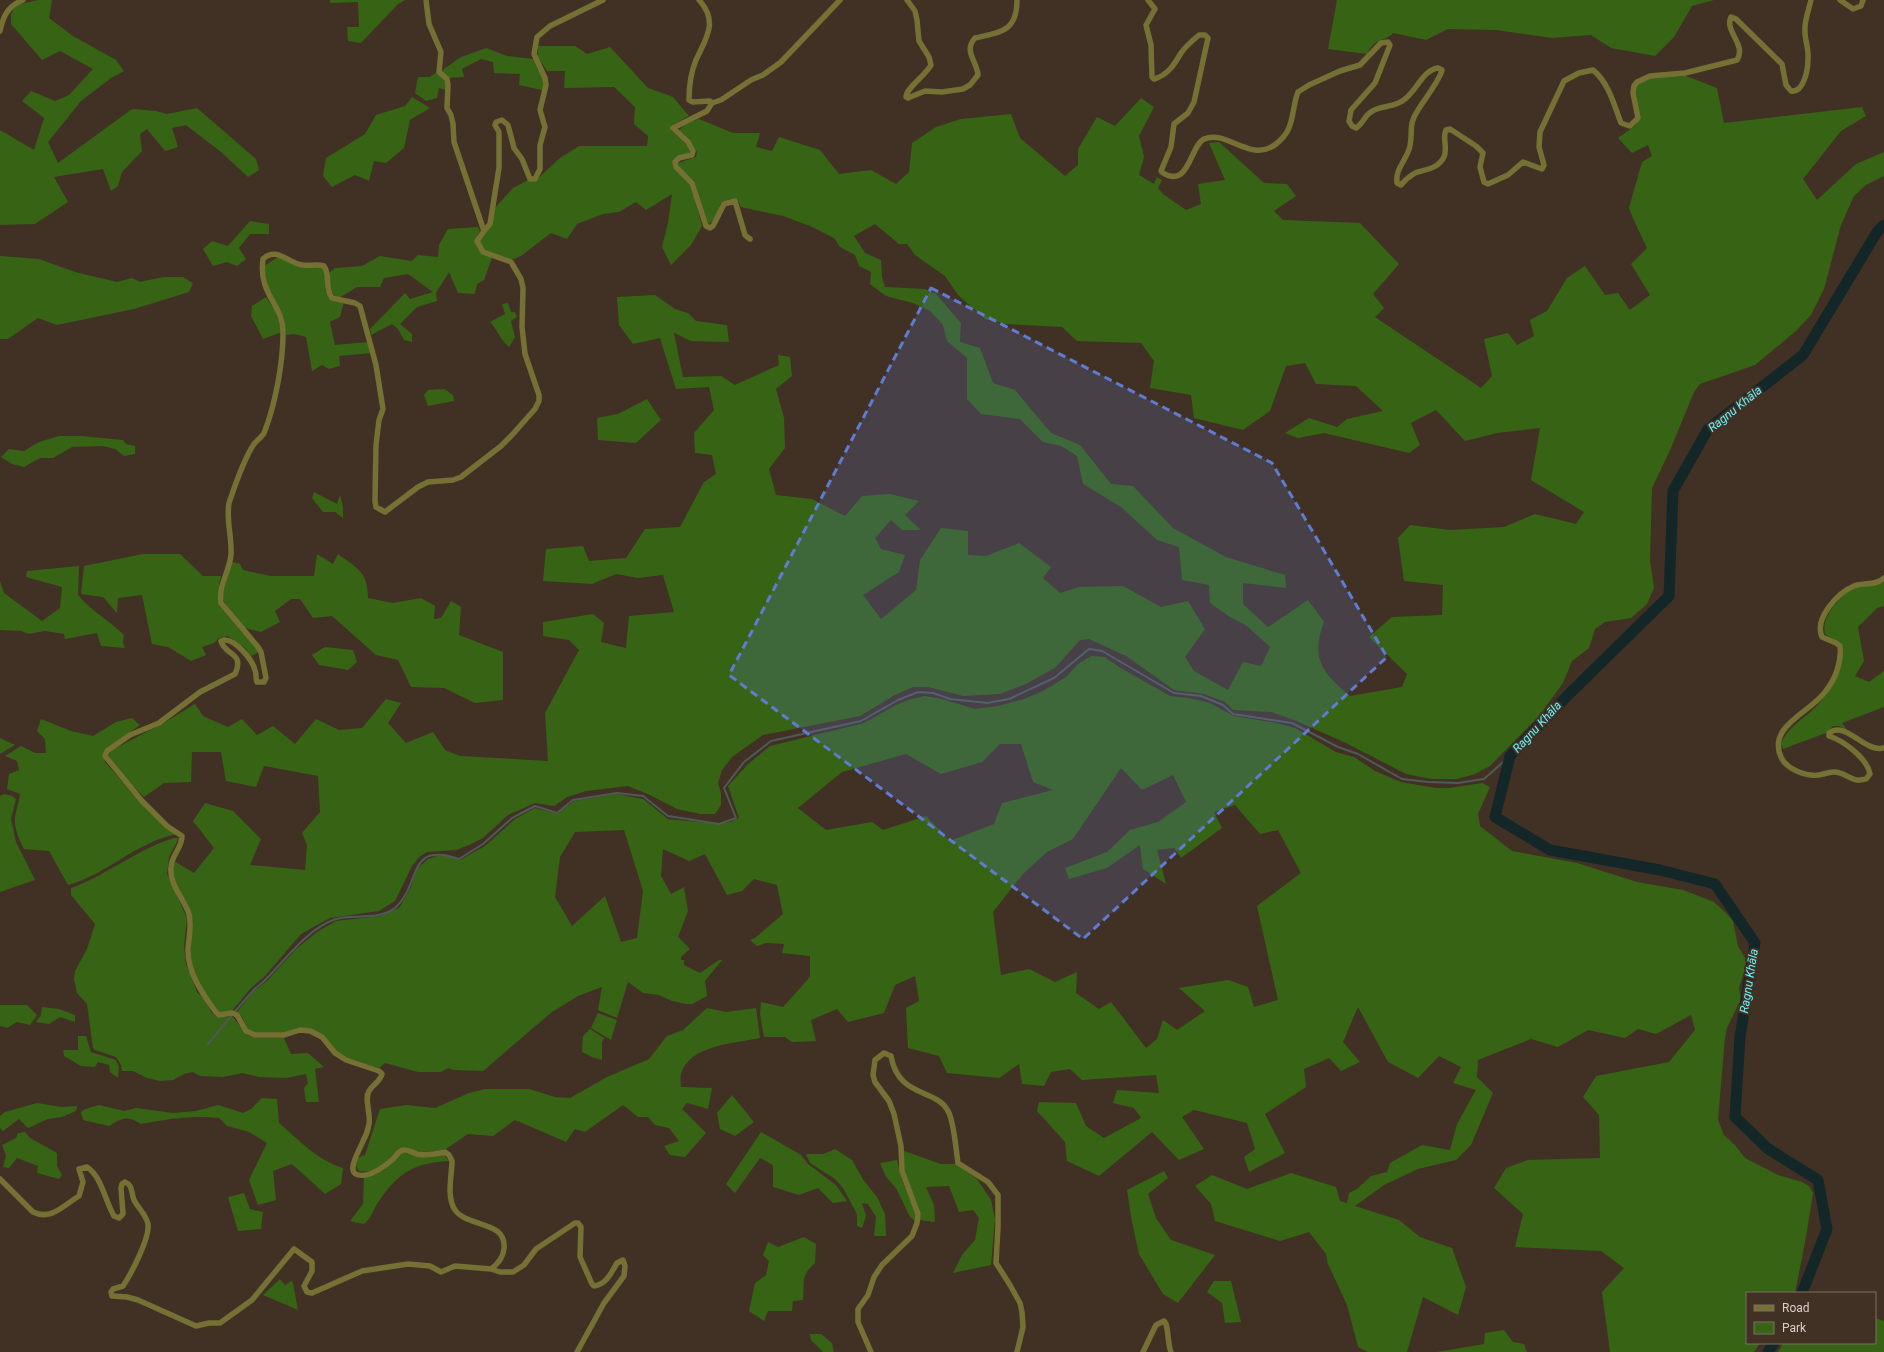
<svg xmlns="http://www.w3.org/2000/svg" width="1884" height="1352" viewBox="0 0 1884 1352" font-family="Roboto,sans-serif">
<rect width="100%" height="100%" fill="#413124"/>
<path fill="#376315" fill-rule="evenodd" d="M38,0H52L49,18L73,36L116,60L124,71L111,78L81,101L48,142L58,163L132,109L156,111L167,114L197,108L256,159L259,170L248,177L221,152L186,125L172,128L178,147L165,151L147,129L140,134L142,151L122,172L118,186L111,191L103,169L54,177L68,202L35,224L0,225V130L34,150L44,118L22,101L31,91L55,101L69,95L93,69L60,51L42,60L11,24V14L16,5Z
M330,0H405L398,4L361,43L348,41L347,27H359L358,2L330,3Z
M1337,0H1714L1692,6L1674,37L1655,56L1611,48L1591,35L1552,38L1496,30L1448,29L1426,40L1393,33C1384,43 1376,36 1367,54L1328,49Z
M538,46H575L587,54L610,47L648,88L673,97L689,116L671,126V130L690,148V153L673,165L677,172L691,184L702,226L691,245L671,265L662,247L668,223L672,194L646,210L636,202L619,212L603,214L577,224L567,239L551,233L521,256L511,260L484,250L479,241L492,225L494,209L513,188L528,180L532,182L536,180L560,158L579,146H647L648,136L634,124L635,107L614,87L564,88L565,71H547L538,57Z
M486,48L507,56L534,59L545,80L542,90L519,85L520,74L494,73L493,62L481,59L462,69L464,77L448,78L441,71L461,57Z
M438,71L446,81V90L439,88L437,98L426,101L415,93L418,77H430Z
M1686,76L1717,88L1724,123L1862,107L1866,116L1841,131L1803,179L1817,200L1856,164L1884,152V176L1866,185L1854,196L1841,225L1824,289L1811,315L1796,331L1755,365L1700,384L1694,392L1671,448L1652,488L1650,560L1654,588L1647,604L1631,618L1605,622L1595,629L1589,648L1572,661L1563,683L1538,717L1490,766L1475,774L1457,779H1431L1406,774L1346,743L1294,720L1271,712L1233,710L1225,702L1204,694L1174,690L1126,656L1089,639L1080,640L1055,668L1026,684L1000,694L963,696L928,687H913L895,695L860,716L763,735L732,757L722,770L718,783L721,793V805L715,814H700L677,809L650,795L628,786L586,791L567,797L554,806L535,803L508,815L483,838L469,845L456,850L427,852L419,857L412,866L395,901L379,911L330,918L301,934L265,976L251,988L232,1011L220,1013L216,1010L195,978L190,954L193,920L172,875L174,861L194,873L214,848L193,821L205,803L233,811L261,839L250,865L305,870L307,845L302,833L320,812L318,776L264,766L256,787L226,781L221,752H192L191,782L164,783L144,797L125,778L108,755L112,750L162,724L195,704L203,716L228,727L242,719L257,735L273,726L295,744L316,719L339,730L362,728L386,699L401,703L388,723L406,743L433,732L445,750L460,756L548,761L545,713L579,650L569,640L543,636V622L593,614L604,623L601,642L626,648L629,616L674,612L663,575L638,578L616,574L592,584L543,581L546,549L583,546L589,561L626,558L645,529L680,527L704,482L716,474L712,455L695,453L694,433L714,410L709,387L676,389L660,338L633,344L619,325L617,297L655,295L675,309L688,313L696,321L727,325L729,342L691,341L674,333L683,377L721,376L735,385L779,365L778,355L790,357L792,376L776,389L784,418L785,448L769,469L776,495L812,499L845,516L862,496L890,494L919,501L905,515L921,530H902L891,520L875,538L881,549L905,555L899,572L863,595L881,619L916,590L920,560L941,528L968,531V555L986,556L1019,543L1051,567L1043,578L1060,593L1079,587L1123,586L1161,607L1188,601L1205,629L1185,657L1194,671L1228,690L1243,662L1261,666L1270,647L1247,626L1230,617L1210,603L1209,585L1182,580L1179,547L1157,540L1121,507L1083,484L1077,456L1061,446L1043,442L1020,419L981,414L967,399V358L947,341L943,325L930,311L913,303L886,296L870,284L871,272L859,266L855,255L840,247L834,238L810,226L783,216L741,207L737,199H730L721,203L714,220L709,224L705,222L694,180L679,168L678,163L696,157L697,152L688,139L679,130L686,124L699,119L733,133H760L756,147L772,151L779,137L820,150L839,174L871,170L896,184L909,172L912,143L936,127L961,119L1011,114L1020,138L1065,176L1078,165V149L1097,117L1115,126L1141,98L1154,107L1139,136L1144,157L1139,175L1154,184L1157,177L1162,180L1158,188L1163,194L1186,210L1201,204L1198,184L1225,180L1209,143L1219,142L1264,183L1287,184L1296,196L1274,211L1283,220L1360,223L1399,264L1373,294L1384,308L1375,317L1481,388L1492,376L1484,339L1508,333L1517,345L1534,336L1530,320L1547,311L1567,278L1585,266L1605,295L1618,293L1630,310L1650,295L1631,264L1647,248L1635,223L1629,208L1642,162L1652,156L1648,145L1632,153L1618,138L1635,126L1640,117L1635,91C1640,72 1671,77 1686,76ZM875,224L899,244H907L915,255L945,276L958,295L985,319L1006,324L1062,327L1077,341L1141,343L1154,361L1150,388L1191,395L1194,418L1243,430L1270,411L1286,366L1305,363L1316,384L1356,386L1383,411L1347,419L1337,427L1309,418L1285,433L1298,438L1324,433L1409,453L1420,445L1411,423L1436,410L1465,441L1497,433L1540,428L1531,480L1584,512L1576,524L1535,514L1504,527L1450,530L1410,525L1398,538L1404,581L1443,585L1442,615L1392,617L1369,637L1407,674L1402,687L1350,696C1323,673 1310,659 1324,622L1308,600L1268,627L1243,604V583L1286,588L1285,575L1226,557L1173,528L1133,486L1111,484L1080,445L1051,433L1015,390L993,383L980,348L960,342L961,323L936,294L925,289L885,287L882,277L881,260L865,253L854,236Z
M412,97L430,108L410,120L404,148L386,163L374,161L369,181L355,175L332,187L323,176L326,158L365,134L376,115L405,106Z
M250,221L269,224V234H250L239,248L246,259L237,266L227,262L213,266L203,249L212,241L228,246Z
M478,227L480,231L476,238V244L492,258L484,280L477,284L475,294L458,293L449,272L436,293L437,301L417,307L400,324L412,334V342L404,340L398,329L392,324L371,335L370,329L405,293L410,299L433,292L408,274L384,278L380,287H357L339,298C328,293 330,284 329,273L335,268L362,266L380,256L412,261L418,255L438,257L439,245L448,229Z
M0,256L39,259L75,272L117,282L132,278L140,282L163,277H183L193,283L189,292L134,309L57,325L38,318L8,339H0Z
M278,257L324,268C328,276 324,284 326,292L344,301L340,317L330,322L335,345L369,342L372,353L339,356L340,366L329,369L322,365L312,371L306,337L294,334L286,335L268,290L264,266Z
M266,297L275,310L282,332L263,339L251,316L252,306Z
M508,303L511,312H515L517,317L511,321L515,337L509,347C500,339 498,331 490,322L505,314L502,304Z
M444,389L453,395L454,401L428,406L424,395L428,390Z
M647,399L661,420L636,443L598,440L597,418L618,414Z
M59,436H81L123,440L126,444L135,446V454L124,456L115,449L103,446L72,447L53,458H40L24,467L12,464L1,457L9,449L24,451L39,442Z
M314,492L337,504L340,495L343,507V518L335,512H323L312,498Z
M143,554H180L203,576H221L219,584L218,601L259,652L251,656L245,648L228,636L219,638L214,643L202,647L206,655L191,661L168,647L152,644L142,595L118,598L117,613L103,597L81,594L84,566Z
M317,554L333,564L338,554C358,569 368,572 368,598L393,603L421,598L435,606L434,619L441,618L451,601L461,607L459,635L503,652V700L475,703L444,688L411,687L398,660L376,655L332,616L313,618L300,599H291L275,611L280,622L261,632L245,628C236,616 217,602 223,585C226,577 230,571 232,562L240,564L243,570L270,576H314Z
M79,566L78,595C91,611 110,621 124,635L123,642L125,648L101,646L97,633L65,639L64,634L45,631L28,634L22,631L0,630V581L4,593L42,621L60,608L62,587L26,577L27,571Z
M1884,582V606L1877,608L1858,627L1864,661L1855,676L1869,682L1884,671V707L1842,723L1847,730L1839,726H1833L1826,733L1783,749L1781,743C1787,730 1797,723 1808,714C1828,697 1843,675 1843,648L1840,644L1825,634C1820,617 1843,591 1859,586C1867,583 1876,585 1884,582Z
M325,647L353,650L357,662L348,670L319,665L312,655Z
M1091,656L1105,657L1119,667L1170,696L1189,698L1210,703L1234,716L1277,723L1295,728L1336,752L1354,757L1375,771L1401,782L1436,788H1449L1482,783L1490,787L1478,814L1480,826L1512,851L1577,863L1637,882L1683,890L1714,902L1726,913L1733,921L1738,946L1745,958L1746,966L1739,988L1741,999L1727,1028L1725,1037L1718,1120L1724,1135L1734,1144L1745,1158L1778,1175L1802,1182L1809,1186L1813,1193L1806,1237L1795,1293H1747V1343H1760L1754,1352H1610L1602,1292L1624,1268L1601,1251L1515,1247L1523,1214L1494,1188L1506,1168L1528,1160L1600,1158L1599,1115L1583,1097L1596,1076L1669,1062L1695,1030L1691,1015L1656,1034L1638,1029L1625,1038L1588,1030L1558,1047L1531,1039L1478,1060L1477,1077L1493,1093L1471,1145L1456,1160L1418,1169L1384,1185L1355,1206L1399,1220L1420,1237L1452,1248L1466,1287L1458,1315L1423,1297L1407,1352H1368L1358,1347L1347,1305L1328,1264L1326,1254L1309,1232L1280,1241L1215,1221L1211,1204L1195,1186L1212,1175L1247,1189L1291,1173L1336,1187L1340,1201L1347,1203L1349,1193L1357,1189L1371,1176L1387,1172L1390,1163L1422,1145L1450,1150L1457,1124L1476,1090L1453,1083L1461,1067L1439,1056L1418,1078L1388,1062L1358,1007L1343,1042L1360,1062L1341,1071L1329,1058L1304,1069L1306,1087L1265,1114L1285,1153L1249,1172L1244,1157L1255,1149L1247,1123L1194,1110L1182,1117L1204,1149L1179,1160L1152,1132L1099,1176L1067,1161L1065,1142L1037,1111L1039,1102L1076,1103L1086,1126L1104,1138L1141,1118L1134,1108L1113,1103L1117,1090L1159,1093L1156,1075L1082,1080L1070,1069L1051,1072L1044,1086L1022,1084L1019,1064L999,1078L947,1073L939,1056L908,1048L906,1008L919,1001L915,976L895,985L884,1013L848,1022L837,1009L811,1020L816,1041L792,1042L785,1037H764L760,1014L761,1002L783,1007L810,977V956L782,953L784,944L766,943L757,946L750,940L755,938L783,914L777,885L754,879L742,891L727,895L705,854L689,861L663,849L661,876L671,894L684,887L688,911L678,937L690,949L681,957V960H684V965L700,973L719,960H722L705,981L707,996L692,1004H686L672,1001L659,995L643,993L628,982L617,1018L598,1010L602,987L578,996L552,1012L483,1071L454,1070L448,1068L441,1072H418L385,1063L379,1068L345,1057L336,1052L322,1034L309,1030L283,1033H254L248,1030L242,1017L236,1013L254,991L268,980L296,949L317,932L336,921L380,916L399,908L410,889L417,869L428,859L444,854L460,860L485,846L515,819L535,808L557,814L574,801L617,794L643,799L668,819L719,824L730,822L739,818L728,786L747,765L770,746L864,723L896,705L911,699L925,696L942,699L975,709L998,706L1024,699L1043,691L1066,677L1078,664ZM1000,744H1021L1033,782L1053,790L1002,803L994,824L950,841L926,816L883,830L872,822L826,830L798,808L842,772L906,754L941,774L982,762ZM1121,768L1142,790L1173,775L1186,802L1158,822L1130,830L1107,852L1065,868L1069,879L1107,868L1140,845L1143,869L1166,884L1157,850L1174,848L1181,858L1222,828L1214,812L1235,805L1260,834L1278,830L1301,873L1257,906L1278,1000L1254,1007L1248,987L1228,980L1179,988L1205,1011L1177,1030L1163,1020L1157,1039L1146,1048L1111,1002L1099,1009L1076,993L1077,972L1055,982L1029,969L1001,975L993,912L1023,874L1047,852L1073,839ZM624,830L643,891L637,938L621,942L605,896L572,926L555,897L560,857L575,832Z
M132,718L140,725L106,749L103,755L105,762L150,813L178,834C137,841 108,874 68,885L49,851L24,849C20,841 14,829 15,819C15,813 19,803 20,794L7,789L9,774L19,770L17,761L5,756L21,746L35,753H46L45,739L37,731L41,719L71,731L93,736L116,722Z
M0,738L15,745L0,754Z
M4,794L12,796L16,799L11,819L16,842L35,880L0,892V796Z
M174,838H179L169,857L167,874L187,918L184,947L186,964L197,992L204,999L212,1013L217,1017H233L247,1035L256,1038H284L291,1054L308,1053L324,1067L315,1069L319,1102H306L304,1088L308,1083L306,1074L286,1078L259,1077L242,1073L223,1077L200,1076L193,1072L184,1074L173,1080L160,1081L147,1078L133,1071H122L121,1065L116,1057L95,1050L93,1048L87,1004L77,993L74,979L75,971L87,949L95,924L71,895V888C108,875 137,849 174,838Z
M0,1005H27L37,1015L30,1025L17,1022L7,1028L0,1026Z
M42,1007L59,1009L75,1015V1022L60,1017L49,1024L36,1022L41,1015Z
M707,1008L726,1012L756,1008L760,1038C736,1043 689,1045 681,1074C680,1078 681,1083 681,1087L712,1088L708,1109L687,1103L682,1109L706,1133L685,1157L670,1155L664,1146L679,1141L669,1128L655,1125L648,1117H638L623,1105L585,1132L575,1129L566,1142L515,1120L493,1136L468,1134L446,1149L437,1151L421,1152L404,1148C393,1157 376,1175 359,1171L356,1166L357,1158L365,1155L380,1109L406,1105L435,1108L469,1093L485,1089H529L555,1097L570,1098L607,1077L649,1059L667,1036L683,1030Z
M598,1013L617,1020L611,1040L591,1028Z
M590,1029L604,1038L602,1042V1060L592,1057L582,1052L583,1036Z
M78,1036H86L91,1052L116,1060L119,1067L118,1078L110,1072L109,1065L98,1062L95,1067L81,1066L64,1056L63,1050H78Z
M732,1095L754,1122L735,1136L720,1129L717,1113Z
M262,1098L277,1099L279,1123C298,1139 318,1161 343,1168L341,1184L325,1194L292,1164L273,1171L276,1200L258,1205L249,1180L267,1143L249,1132L227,1126L219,1118C192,1115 168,1119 141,1124C127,1115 122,1118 109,1126L83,1120L81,1112L85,1109L99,1105L124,1111L136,1108L173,1113L196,1111L218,1105L243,1113L251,1109Z
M37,1103L61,1107L77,1106L76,1111L62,1117L48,1119L28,1128L19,1119L3,1131L0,1128V1116L5,1112Z
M25,1132L30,1138L57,1153V1166L62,1175L59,1179L37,1173L38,1166L17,1158L9,1168L3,1167L6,1156L2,1145L16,1138L18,1133Z
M761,1132L801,1155L808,1164L836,1185L847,1201L833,1203L818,1188L799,1195L773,1187V1165L760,1158L735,1193L726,1184Z
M835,1149L852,1160L864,1181L877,1197L885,1214L886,1236H874L876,1217L868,1204L862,1203L866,1216L862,1228L857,1226V1214L843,1188L835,1179L810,1163L806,1154H823Z
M904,1151L941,1164H956L977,1179L991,1200L995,1219L991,1265L953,1273L962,1255L975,1240L979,1218L973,1210L959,1212L949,1186L926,1187L934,1205L935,1222L919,1220L904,1174Z
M403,1152L444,1155L449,1161C414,1163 399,1172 379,1201C373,1209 372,1218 364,1224L350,1221L363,1204L364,1177L384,1170Z
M897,1160C899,1167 900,1175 903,1182C908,1196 917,1207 915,1221L910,1217L896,1188L886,1177L880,1163Z
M1164,1171L1168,1178L1148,1194L1156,1218L1171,1240L1215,1255L1178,1303L1163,1294L1139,1254L1132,1222L1127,1190Z
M244,1193L250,1209L263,1212L261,1229L238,1231L228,1197Z
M804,1237L816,1244L815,1263L808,1270L804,1278L803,1300L793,1301L792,1311H768L764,1321L749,1311L755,1283L766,1275L769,1261L763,1255L768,1242L778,1247Z
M280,1279L285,1285L291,1281L293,1283L298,1310L263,1295Z
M1214,1281H1231L1241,1322L1225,1323L1222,1303L1207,1292Z
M1875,1318L1884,1321V1352H1778L1783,1343H1875Z
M1504,1330L1513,1342L1524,1344L1527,1352H1437L1484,1344L1485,1333Z
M810,1334H821L832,1343L834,1352H823L811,1340Z"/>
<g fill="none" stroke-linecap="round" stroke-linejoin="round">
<path stroke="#4f5958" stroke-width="2" d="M208,1044C223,1026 237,1008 253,991C257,986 263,983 267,978C286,959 308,928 336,919C353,914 383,921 397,906C421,883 407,841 459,859L483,844L512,818L535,806L557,813L573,800L617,793L643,796L668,816L719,824L736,818L724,788L744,762L771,741L861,721L898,700L918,692L933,693L950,699L987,703L1009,699L1054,678L1089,649L1102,651L1174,693L1201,696L1223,705L1233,714L1292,723L1338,747L1358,754L1402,779L1428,782L1458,783L1484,779L1510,756"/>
<path stroke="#142728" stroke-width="11" d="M1802,1293L1827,1229L1818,1180L1767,1148L1735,1117L1740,1037L1755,943L1715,884L1660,870L1550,850L1495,817L1510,756L1569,694L1669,596L1673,491L1708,429L1803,355L1877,232L1884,225
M1768,1352L1774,1343"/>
<path stroke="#757033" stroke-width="5.5" d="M426,0L429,24L441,52L439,72L447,79L448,85L447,108L451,115L453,124L454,142L484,231L490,224L499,168V132L495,125L496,122L502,120L508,125L514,148L522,159L530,179H535L540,169V145L545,127L540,110L546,85L545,78L534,54L537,37L550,26L603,0
M699,0C719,22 706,38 696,60C691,72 689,87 689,100L693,102L710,101L712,103L707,111L673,128L688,142L693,151L692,155L679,158L675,162L676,167L692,183L706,226L710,228L713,226L724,204L735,201L745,235L750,239
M907,0L915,11L917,20L919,41L929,57L931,65C926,75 906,88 906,97L908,98L925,91L942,92L963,89L970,85L978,75C977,61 963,51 975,38C1002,32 1017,31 1017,0
M1148,0L1155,9L1146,25L1151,45L1152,77L1154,79C1168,75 1174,65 1181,53C1185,47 1193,40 1199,35H1205L1208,38L1194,102L1188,113L1174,124L1171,147L1161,171L1163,173C1189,189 1190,146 1204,139C1227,129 1250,164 1276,144C1281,140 1285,136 1288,130C1294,118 1293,104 1298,92L1309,85L1340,71L1360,65L1381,43L1388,42L1390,45L1375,83L1351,110L1349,121L1352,126L1356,128C1363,124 1364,116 1371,112C1381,105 1395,108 1405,99C1417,90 1423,70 1438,68L1442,70C1440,80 1424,100 1418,110C1408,125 1413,130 1410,146C1407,160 1395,168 1397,183L1401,185C1405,180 1410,176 1415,173C1426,169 1438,169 1444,157C1448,147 1442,138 1446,130L1450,129L1476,146L1483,153L1480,167L1484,182L1488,184L1508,175L1523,162L1542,169L1544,165L1539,147L1540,132L1564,81L1579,73L1593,70C1609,83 1614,105 1621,123L1630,126L1638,118L1633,93L1634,86L1637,82L1650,76L1685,73L1737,60C1747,45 1724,31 1731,17L1736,19L1782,64L1786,85L1791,91C1804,93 1808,69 1808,59C1809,48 1804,38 1805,28C1805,19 1809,9 1811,0
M1840,0L1853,9L1861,6L1863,0
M0,31C3,16 8,6 23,0
M712,103L721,100L751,80L763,75L781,62L840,0
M1884,578C1875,586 1865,582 1854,586C1837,593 1814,619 1822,637L1836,643L1840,646C1842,662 1835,680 1825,692C1811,712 1767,726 1781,757C1785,767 1800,774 1811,775C1819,777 1826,772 1834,772C1844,772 1849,779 1857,780C1859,781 1864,779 1866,779L1870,774C1867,758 1844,741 1829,736V733C1846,720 1864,753 1884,748
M0,1179L33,1212C51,1221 64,1205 79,1196L83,1182L79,1169L87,1167C102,1177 105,1201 114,1216L119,1218L123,1214L121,1188L122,1184L125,1182C133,1185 131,1193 134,1200C138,1208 146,1214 148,1224C150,1238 131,1274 123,1286L113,1289L111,1292L112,1296L127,1297L138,1300L196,1326L209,1323H220L252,1300L294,1249L312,1262V1271L304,1286L307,1292L312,1293L362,1271L408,1264L430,1266L441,1272L455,1266L491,1269C498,1264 503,1258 504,1249C507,1220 468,1228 455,1210C446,1197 452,1175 452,1161L449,1155L445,1152C436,1154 426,1156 417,1154C413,1153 408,1149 403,1150C398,1151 396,1157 392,1160C385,1166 375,1173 366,1175C340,1179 360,1150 363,1141C366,1136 368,1130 369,1124C371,1114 364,1099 369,1091C373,1084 380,1082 382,1074L379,1071L346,1060L335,1053L322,1037L310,1031L300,1030L284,1035H255L246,1031L237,1015L232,1013L219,1015L215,1011C202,993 187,972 188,948C189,936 192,926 189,914C184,898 169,885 171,867C172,854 182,848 182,836L167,826L142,801L105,756L107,751L130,735L159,723L200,692L235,674C245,652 225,656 221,641L224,640C235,639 252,659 255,670C257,674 255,678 257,682H264L266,678L261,652L258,647L221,603C218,584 230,572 231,554C232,537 226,520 229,503C234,488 245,457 254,444C257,440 262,437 264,433C275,406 283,363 283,334C284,304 258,296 263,259C276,246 288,263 302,265C309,266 317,264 324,266C331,276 324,287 332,298L355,303L360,306L376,365L383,409L379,420L376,445L375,501L376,507L385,512L418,487L428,482L453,480L461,477L501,446L512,435L535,409L539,401V395L525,354L522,327L523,288L521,279L511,262L483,252L477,241L484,231
M491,1269L500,1272H513L524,1265L536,1249L575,1223H578L581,1227L580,1257L592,1284L594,1286C607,1284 611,1273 617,1263L623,1260L625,1266L624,1276L604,1303L577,1352
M871,1352L858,1322V1309L868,1295L874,1277L882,1265L912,1236L917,1223L918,1214L902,1171L901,1146L894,1114L889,1101L875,1082L873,1075L875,1060L884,1053L891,1056C898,1098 936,1088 948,1111C954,1121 956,1150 958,1163L988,1182L998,1195V1227L996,1263L1010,1285L1020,1303L1022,1312L1023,1327L1017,1352
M1143,1352L1156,1325L1164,1321C1169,1325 1167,1343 1171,1352"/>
</g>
<path fill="#5f7bd2" fill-opacity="0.2" stroke="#5f7bd2" stroke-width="3" stroke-dasharray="8 5" stroke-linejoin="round" d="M931,288L1272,463L1387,657L1083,939L729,675Z"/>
<g text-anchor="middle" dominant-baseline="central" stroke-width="4" stroke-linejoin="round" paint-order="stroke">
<g font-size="12" font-style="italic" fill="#66f5ff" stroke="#413124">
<text transform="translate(1735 409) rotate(-39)">Ragnu Khāla</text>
<text transform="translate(1537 727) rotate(-47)">Ragnu Khāla</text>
<text transform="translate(1749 981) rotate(-81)">Ragnu Khāla</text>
</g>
</g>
<rect x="1746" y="1292" width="130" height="52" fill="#413124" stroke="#7e7065"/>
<rect x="1754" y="1305" width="20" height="6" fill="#757033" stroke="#7e7065"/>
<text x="1782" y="1312" font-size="12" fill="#d9cfc7">Road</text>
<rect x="1754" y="1322" width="20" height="12" fill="#376315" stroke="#7e7065"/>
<text x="1782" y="1332" font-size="12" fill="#d9cfc7">Park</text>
</svg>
